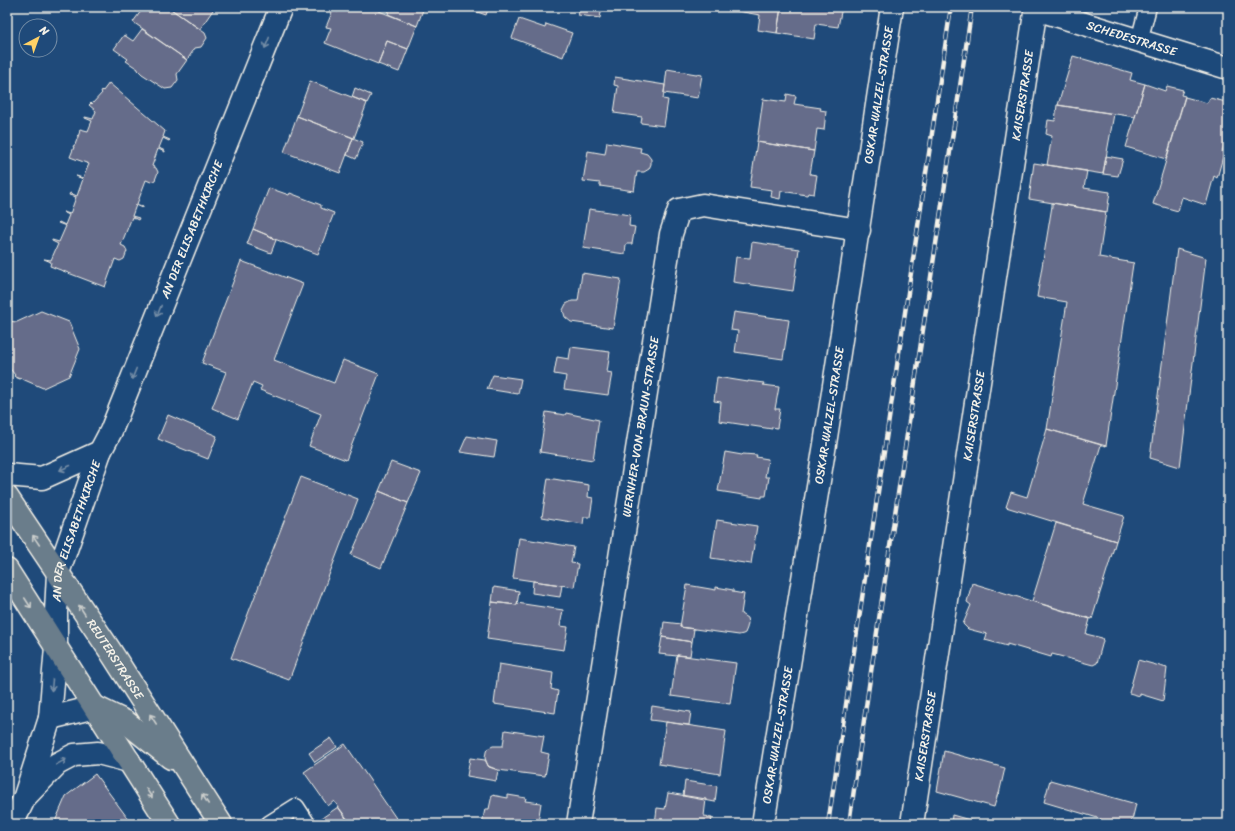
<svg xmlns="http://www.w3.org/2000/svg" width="1235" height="831" viewBox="0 0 1235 831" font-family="Sriracha,sans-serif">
<rect width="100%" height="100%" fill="#1f4a7a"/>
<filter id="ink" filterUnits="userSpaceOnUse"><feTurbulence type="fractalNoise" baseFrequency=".025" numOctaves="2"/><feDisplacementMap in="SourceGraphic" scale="8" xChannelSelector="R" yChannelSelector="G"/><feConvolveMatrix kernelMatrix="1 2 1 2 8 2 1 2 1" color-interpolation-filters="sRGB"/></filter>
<g filter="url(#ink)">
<path fill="#656c8a" stroke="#f4f1e8" d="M144,7H168L205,33L207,38L201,47L195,48L187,60L133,22Z
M168,7H215L200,29Z
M339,7H374V9L417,26L408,49L387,41L378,64L325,43L331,28L326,27L333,10L338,12Z
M390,7H424L417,26L388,14Z
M463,7H489L486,15Z
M581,7H602L600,18L578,15Z
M737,7H781L777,33L758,30L760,15L737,11Z
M781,7H842L838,27L816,24L814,39L777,33Z
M519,19L545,28L546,24L572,33L563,57L512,38Z
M142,29L187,60L177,74L178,80L172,88L165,89L142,74L138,70V69L126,61L128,59L114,49L124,35L133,41Z
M387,41L408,49L399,72L378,64Z
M1073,56L1132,73L1130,80L1145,84L1135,117L1058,105Z
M667,69L702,75L698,98L664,93Z
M615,77L665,85L663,99L668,100L664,126L641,123L642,117L614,113L618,86L614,85Z
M310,81L367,103L354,138L297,116Z
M109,83L165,131L163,137L170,140L169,141L163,138L159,148L165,151V152L158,149L152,166L156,168L158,172L155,180L151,182L146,180L137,204L143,207V208L136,205L132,216L139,218L138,220L132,217L121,245L125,247L127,251L124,259L120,261L115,259L105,287L50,266L51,262L44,259L51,260L58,244L52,241V240L59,242L66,226L58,223L59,222L65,225L69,215L63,212L70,214L76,197L69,195L70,193L77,196L83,179L76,176L83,178L89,164L70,157L74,147H73L74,145H75L80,131H79L80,129L88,131L92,121L85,118V117L93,119L96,111L89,105L91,103L92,104L102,93L101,92L102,90L103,91Z
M1145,84L1165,91L1167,86L1183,90L1181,95L1185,96L1166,159L1126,147Z
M355,88L371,95L367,103L352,97Z
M787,94L796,96L794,104L821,108L820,110L826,111L824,130L817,129L814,151L757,142L763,99L786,102Z
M1185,97L1207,103L1210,98L1226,102V109H1228V129L1222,152L1224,153L1217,178L1214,176L1206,205L1182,197L1178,211L1153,204Z
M1057,105L1114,114L1103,174L1047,165L1052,136L1046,134L1048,120L1055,121Z
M297,116L353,138L340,173L284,152Z
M353,138L363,142L356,159L347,155Z
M607,142L641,148L640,152L647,154L651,159V164L649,169L644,172H637L634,191L600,186V183L583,181L588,151L605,154Z
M757,142L814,151L810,174L817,175L814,194L808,193L807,195L781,191L780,199L771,197L772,190L750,187Z
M1106,156L1123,159L1118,176L1103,174Z
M1034,163L1087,171L1084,188L1110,192L1107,212L1029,199Z
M269,188L289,195L290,193L321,205V208L334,213L318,254L299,247L298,248L272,238V237L253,229Z
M1052,203L1106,212L1099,257L1134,263L1133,264L1106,446L1047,429L1067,302L1037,297L1052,206Z
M589,209L630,215L629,226L635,227L632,244H626L625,254L583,248Z
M253,229L272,237V238L276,240L271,253L247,244Z
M752,242L799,249L793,291L733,282L736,257L750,258Z
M1177,249L1206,258L1180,467L1150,458L1173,278Z
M241,261L303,284L274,360L334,383L343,360L379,374L346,460L309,446L321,414L260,390L262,386L253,382L238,419L212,408L226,372L202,363Z
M582,273L621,279L613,328L571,322L565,317L563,310L566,304L572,301H578Z
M41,311L69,322L80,349L69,376L43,388L20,378V379L15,377L14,376L15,375L7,365V321L17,322Z
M734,312L789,320L783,359L735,352L738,331L731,330Z
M571,347L610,352L607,372L612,373L608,395L564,389L566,376L554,374L557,357L569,359Z
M493,375L521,379L518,394L487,389Z
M717,377L748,382V381L764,383L763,385L779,387L775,409H780L777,428L772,427V429L719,421L721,402L714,401Z
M546,412L565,415L566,413L599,420L593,460L540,452Z
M168,415L217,436L208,459L158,439Z
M1047,429L1101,445L1083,504L1124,516L1116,541L1006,507L1011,492L1027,497Z
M467,436L497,441L494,457L460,452Z
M725,452L742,455L743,454L757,455L756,457L768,459L765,477H769L766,496H762V498L718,491Z
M391,462L421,473L408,503L379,491Z
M301,477L358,499L289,680L231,658Z
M548,478L589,485L588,497L593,498L590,517H584L583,524L542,517Z
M379,491L408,503L381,568L351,555Z
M717,520L757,526L751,564L711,558Z
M1056,523L1116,541L1092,619L1032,601Z
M519,538L574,547L571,563L578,564L574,587L513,578Z
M533,581L562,585L560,597L532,593Z
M972,583L1090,619L1086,634L1102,638L1103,641L1097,663L1093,665L1052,654L1051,657L1007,644V646L985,640L987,634L968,629L963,624L971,605L967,602Z
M687,585L716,590V587L733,590V592L744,594L741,614L747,618L748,623L747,628L745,633L743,634L739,635L680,627Z
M494,587L519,591L517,605L492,602Z
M492,602L517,605V603L563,610L560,626L568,627L564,650L487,639Z
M664,622L681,624L680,627L694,629L692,642L662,637Z
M662,637L692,642L690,656L677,655V656L659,654Z
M677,655L736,663L730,704L671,696Z
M1138,660L1167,668L1163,701L1140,694V696L1129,693Z
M499,664L553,673L551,689L558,691L555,713L494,704Z
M652,706L691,712L689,725L650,720Z
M666,722L726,731L720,774L659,764Z
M505,730L544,736L541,752L549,754L545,776L498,770L488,766L485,758L486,752L487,749L493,746H503Z
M331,738L337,747L315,762L309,753Z
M345,744L400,824H351L334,801L328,806L304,772Z
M944,751L1005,768L999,794L998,793L994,807L937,791Z
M470,758L485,760L489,767L498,770L496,781L467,776Z
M95,774L132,824H54L66,796Z
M1050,780L1136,804L1131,824H1100L1101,819L1044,802Z
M685,781L717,786L715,802L683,796Z
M668,793L706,799L704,816L712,817L711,824H655L657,808L665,809Z
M492,795L508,798V795L526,798L525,801L541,803L538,822H542V824H482L485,809H489Z
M338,807L350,824H313Z
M952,815L984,824H951Z"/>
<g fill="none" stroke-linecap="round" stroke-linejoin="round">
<g stroke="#f4f1e8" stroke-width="19">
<path id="lane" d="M1139,41L1148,7
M269,824L296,807L307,824"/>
</g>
<g stroke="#f4f1e8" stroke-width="25">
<g id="street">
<path id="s1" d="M1036,9L1228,68"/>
<path d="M7,475L42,478L100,452"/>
<path d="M50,718L95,707"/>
<path d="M27,795L57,764L74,755L98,753L129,761"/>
<path id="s2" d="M12,824L24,799L50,718L56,647V612L58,573L100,452L111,431L281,7"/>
<path id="s3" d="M578,824L671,234L679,210L703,205L859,230"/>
<path id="s4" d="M763,824L825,444L892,7"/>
<path id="s5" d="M912,824L1036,7"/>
</g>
</g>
<g stroke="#f4f1e8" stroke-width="25">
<g id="primary">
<path id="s6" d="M7,497L109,649L221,824"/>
<path d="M7,570L169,824"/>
<path d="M95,707L126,722L171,758"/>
</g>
</g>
<use href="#lane" stroke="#1f4a7a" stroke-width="16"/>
<use href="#street" stroke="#1f4a7a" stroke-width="22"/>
<use href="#primary" stroke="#6b7d8b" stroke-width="22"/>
<g stroke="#f4f1e8" stroke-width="4.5">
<path id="rail" d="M828,824L951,7
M849,824L872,665L972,7"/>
</g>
<use href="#rail" stroke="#1f4a7a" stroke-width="3" stroke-dasharray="9" stroke-linecap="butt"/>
</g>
<defs><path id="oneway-shaft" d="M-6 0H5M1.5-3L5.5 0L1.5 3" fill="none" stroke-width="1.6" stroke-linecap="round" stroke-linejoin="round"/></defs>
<g stroke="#748da6">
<use href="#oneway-shaft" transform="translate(267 43) rotate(112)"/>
<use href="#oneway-shaft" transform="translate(159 311) rotate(112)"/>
<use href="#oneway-shaft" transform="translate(134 374) rotate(112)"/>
<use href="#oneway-shaft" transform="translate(65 468) rotate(156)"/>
<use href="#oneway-shaft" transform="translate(52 685) rotate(95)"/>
<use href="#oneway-shaft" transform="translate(61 762) rotate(-29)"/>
</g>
<g stroke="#cbcecc">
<use href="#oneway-shaft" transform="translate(36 540) rotate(-124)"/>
<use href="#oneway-shaft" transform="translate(28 603) rotate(57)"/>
<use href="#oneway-shaft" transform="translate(82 610) rotate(-123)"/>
<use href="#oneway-shaft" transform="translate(153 719) rotate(-123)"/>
<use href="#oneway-shaft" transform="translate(149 793) rotate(57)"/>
<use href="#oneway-shaft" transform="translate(205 799) rotate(-123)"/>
</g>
</g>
<g text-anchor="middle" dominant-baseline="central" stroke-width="3" stroke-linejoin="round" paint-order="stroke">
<g font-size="12" fill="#f4f1e8" stroke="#1f4a7a">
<text stroke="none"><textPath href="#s1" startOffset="100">SCHEDESTRASSE</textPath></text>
<text stroke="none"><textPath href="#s5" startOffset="737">KAISERSTRASSE</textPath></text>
<text stroke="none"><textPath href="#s4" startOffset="738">OSKAR-WALZEL-STRASSE</textPath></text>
<text stroke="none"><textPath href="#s2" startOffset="627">AN DER ELISABETHKIRCHE</textPath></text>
<text stroke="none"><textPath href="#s4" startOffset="414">OSKAR-WALZEL-STRASSE</textPath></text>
<text stroke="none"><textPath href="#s5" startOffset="413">KAISERSTRASSE</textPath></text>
<text stroke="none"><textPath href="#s3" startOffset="402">WERNHER-VON-BRAUN-STRASSE</textPath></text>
<text stroke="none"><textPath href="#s2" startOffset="303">AN DER ELISABETHKIRCHE</textPath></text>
<text stroke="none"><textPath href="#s6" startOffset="195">REUTERSTRASSE</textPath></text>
<text stroke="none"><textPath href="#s4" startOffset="90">OSKAR-WALZEL-STRASSE</textPath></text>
<text stroke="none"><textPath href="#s5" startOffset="89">KAISERSTRASSE</textPath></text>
</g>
</g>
<rect width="1235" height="831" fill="none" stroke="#1f4a7a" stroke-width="24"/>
<rect x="12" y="12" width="1211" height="807" fill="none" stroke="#f4f1e8" stroke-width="1.5" filter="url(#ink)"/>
<g transform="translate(38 38) rotate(41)"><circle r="19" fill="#1f4a7a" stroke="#748da6"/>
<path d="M0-3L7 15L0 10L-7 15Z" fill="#ffd166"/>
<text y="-6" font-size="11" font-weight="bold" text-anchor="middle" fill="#f4f1e8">N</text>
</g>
</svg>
